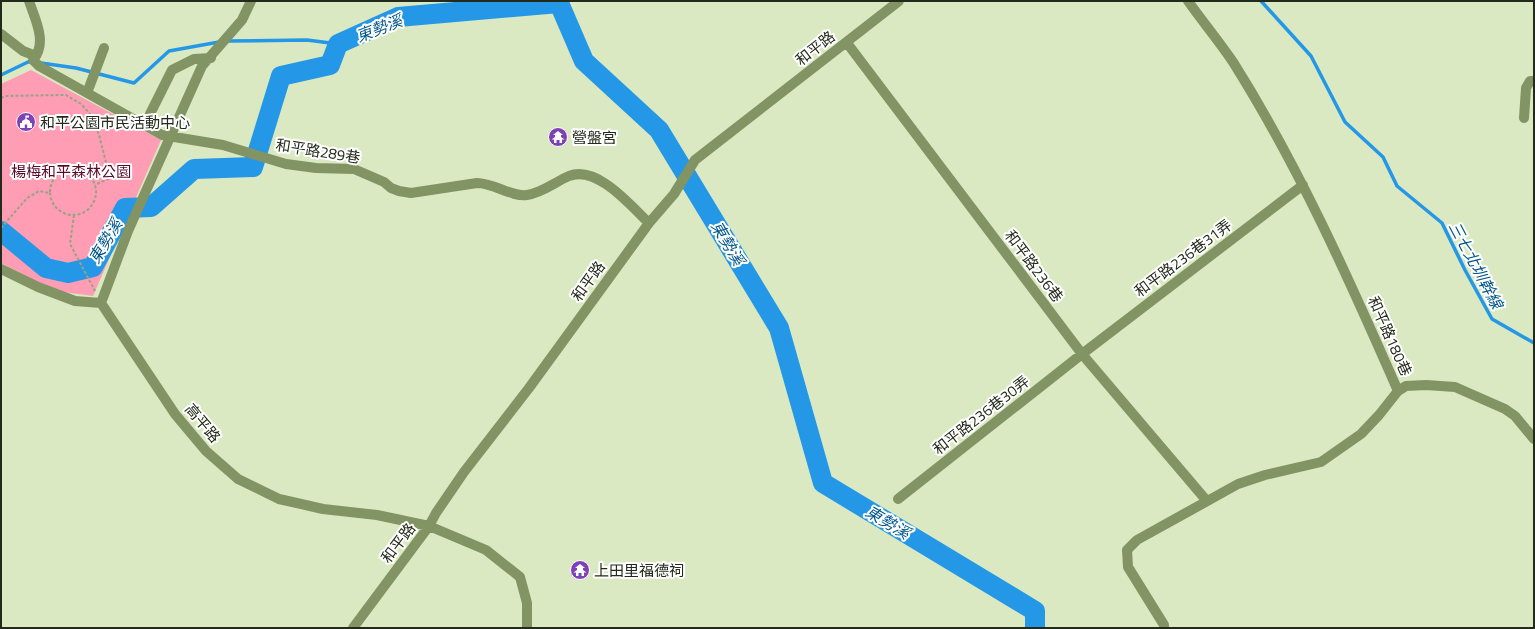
<svg xmlns="http://www.w3.org/2000/svg" width="1535" height="629" viewBox="0 0 1535 629" font-family="'Titillium Web','Noto Sans TC',sans-serif">
<rect width="100%" height="100%" fill="#dae9c1"/>
<path fill="#fe9db4" d="M31,70L161,140L93,296L55,291L1,263V84Z"/>
<g fill="none" stroke-linecap="round" stroke-linejoin="round">
<path stroke="#2498e7" stroke-width="3.5" d="M1261,1L1311,56L1345,122L1383,157L1397,186L1442,223L1465,270L1492,319L1534,343
M226,41L307,40L338,44
M41,63L76,68L134,83L169,51L219,42
M1,75L28,62H33"/>
<path stroke="#2498e7" stroke-width="20" d="M1,231L46,268L68,273L93,267L125,208L151,207L194,169L253,167L281,76L330,65L338,44L398,17L559,3L584,61L659,130L779,328L823,483L1035,611V628"/>
</g>
<path fill="#213c22" d="M554,131H564L563,143L553,142Z
M575,562L588,565L584,578L571,575Z"/>
<g fill="none" stroke-linecap="round" stroke-linejoin="round">
<path stroke="#97a384" stroke-width="2" stroke-dasharray="3 2" stroke-linecap="butt" d="M1,98L5,96L66,95L81,104L92,116L99,135L110,178L95,185
M50 192a23 23 0 1 1 46 0a23 23 0 1 1-46 0Z
M74,215L70,244L95,291
M1,228L27,198L39,191L50,193"/>
<path stroke="#829364" stroke-width="10" d="M29,1C35,19 48,43 33,60L39,66L162,135L223,145L286,164L316,168L354,169L384,182L391,188L399,191L411,193L477,183C494,183 511,197 527,195C542,193 555,182 569,176C597,165 630,205 649,223
M1188,1C1202,21 1219,41 1233,62C1298,165 1349,279 1398,391
M1,34L23,51L36,56
M847,43L1082,354L1206,500
M87,93L104,48
M150,114L172,70L194,59L211,58
M1524,118L1526,88L1530,81H1534
M1,269L38,287L75,301L101,303
M101,303L175,414L206,451L238,479L279,499L323,509L377,515L429,526L486,550L520,577L527,603V628
M101,303L128,231L202,66L242,20L251,1
M898,499L1082,354L1303,185
M353,628L429,526L436,513L464,472L529,388L649,223L674,194L695,160L899,1
M1164,628V625L1128,567L1127,550L1137,540L1238,484L1265,475L1321,462L1361,434L1379,415L1398,391L1406,386L1426,385L1455,387L1505,409L1515,416L1534,439"/>
</g>
<defs>
<g id="civic-disc" transform="scale(1)"><circle r="9.5" fill="#7e41b6" stroke="#fff"/><path d="M-.6-6.5H3V-4.5H.6V-3L4-1V1h2V6H-6V1h2V-1L-.6-3ZM-1.2 2.5V6h2.4V2.5Z" fill="#fff"/></g>
<g id="temple-disc" transform="scale(1)"><circle r="9.5" fill="#7e41b6" stroke="#fff"/><path d="M0-6L5-2H3V0L6.5 2.5H4V6H1.5V3h-3V6H-4V2.5H-6.5L-3 0V-2H-5Z" fill="#fff"/></g>
</defs>
<g fill-rule="evenodd">
<use href="#civic-disc" x="26" y="122"/>
<use href="#temple-disc" x="558" y="137"/>
<use href="#temple-disc" x="580" y="570"/>
</g>
<g text-anchor="middle" dominant-baseline="central" stroke-width="4" stroke-linejoin="round" paint-order="stroke">
<g font-size="15" fill="#242a1b" stroke="#fff">
<text transform="translate(815 48) rotate(-38)">和平路</text>
<text transform="translate(318 151) rotate(9)">和平路289巷</text>
<text transform="translate(1183 258) rotate(-37)">和平路236巷31弄</text>
<text transform="translate(1034 266) rotate(53)">和平路236巷</text>
<text transform="translate(588 281) rotate(-54)">和平路</text>
<text transform="translate(1390 336) rotate(66)">和平路180巷</text>
<text transform="translate(981 415) rotate(-38)">和平路236巷30弄</text>
<text transform="translate(203 423) rotate(50)">高平路</text>
<text transform="translate(398 543) rotate(-53)">和平路</text>
</g>
<g font-size="15" fill="#242a1b" stroke="#fff" text-anchor="start">
<text x="40" y="122">和平公園市民活動中心</text>
<text x="572" y="137">營盤宮</text>
<text x="594" y="570">上田里福德祠</text>
</g>
<g font-size="15" fill="#590c28" stroke="#fff">
<text x="71" y="171">楊梅和平森林公園</text>
</g>
<g font-size="16" font-style="italic" fill="#02578a" stroke="#fff">
<text transform="translate(379 28) rotate(-21)">東勢溪</text>
<text transform="translate(105 241) rotate(-59)">東勢溪</text>
<text transform="translate(728 243) rotate(59)">東勢溪</text>
<text transform="translate(1476 265) rotate(62)">三七北圳幹線</text>
<text transform="translate(888 522) rotate(31)">東勢溪</text>
</g>
</g>
<rect width="1535" height="629" fill="none" stroke="#242a1b" stroke-width="4"/>
</svg>
